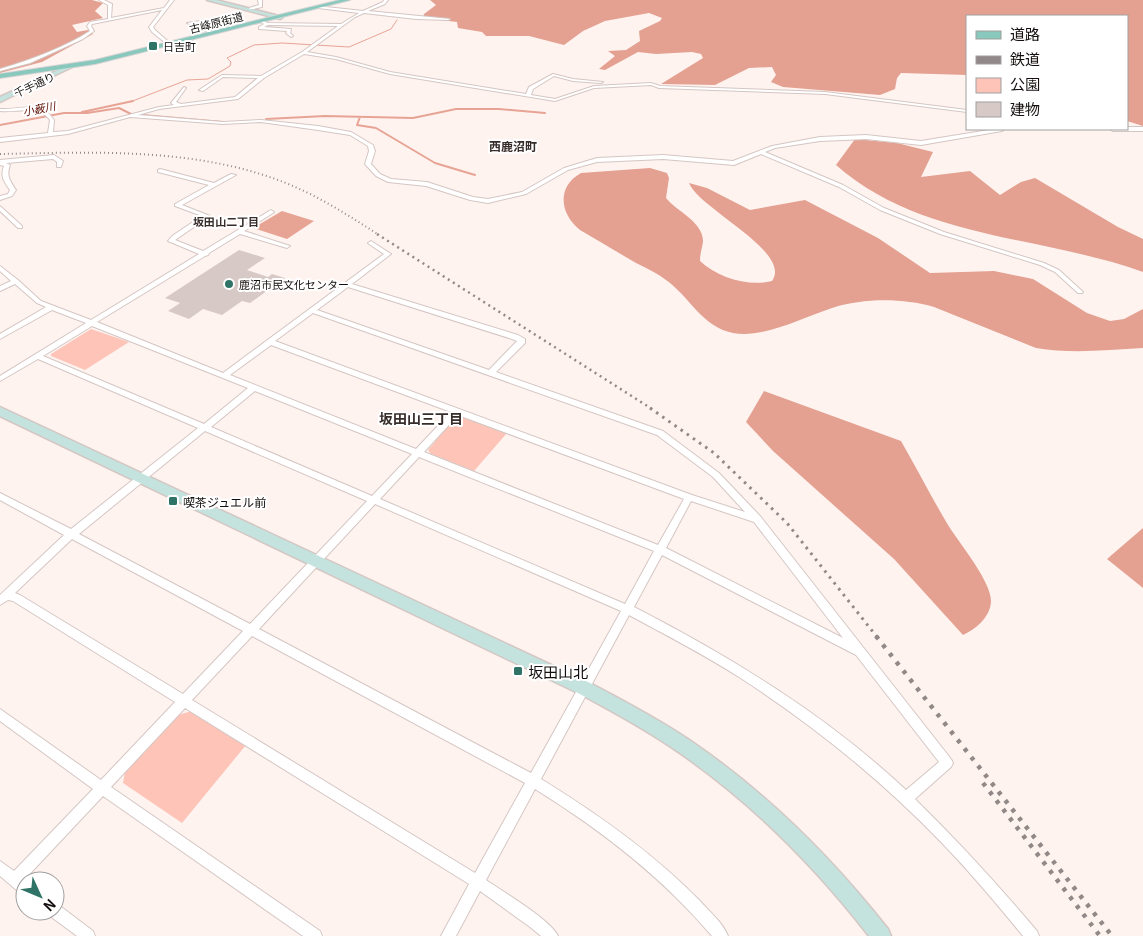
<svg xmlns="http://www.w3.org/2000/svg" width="1143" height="936" viewBox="0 0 1143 936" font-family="Georgia,'Noto Sans JP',serif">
<rect width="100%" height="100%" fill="#fff3f0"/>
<path fill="#fdc4b7" d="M91,329L129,342L85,370L51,356V354Z
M461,416L507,433L474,471L431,454L428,450L454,419Z
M192,711L246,745L182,823L123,783L125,772L178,715Z"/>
<path fill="#e4a191" d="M0,0H92L103,3L95,11L103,18L72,25L77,32L88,30L93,34L42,62L0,73Z
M430,0H1143V126L1127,121V16H967V75L901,73L897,78L895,89L880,95L783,87L771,82L776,75L772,67L749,68L715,85L661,84L703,58L701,54L692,52L656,54L638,52L605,70L599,69L615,56L608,51L626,50L640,41L639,31L660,21L662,18L649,13L605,21L583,31L564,45L529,36H486L482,32L458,28L457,22L423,18L424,14L436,5Z
M855,139L897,143L933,152L921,177L970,171L1000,195L1021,182L1035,178L1118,227L1143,239V272C1041,235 921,240 836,165Z
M650,168L667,173L669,178L666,198C676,211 704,222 703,242C702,249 700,253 700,261C718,278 749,287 772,281C793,252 698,208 689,183L707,188L750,210L805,200L878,238L930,273L994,271L1033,279L1087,313L1110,321L1124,319L1143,309V348C1107,350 1071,354 1036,348L934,307C902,298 864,298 832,308C804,317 763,339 733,333C702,327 690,297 666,280C657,273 646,268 636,263C617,252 599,241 580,230C560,214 556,187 581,173Z
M764,391L901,441C917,469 932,498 948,525C959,543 992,582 991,602C990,617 976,629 963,635L894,559L773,451L746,422Z
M1143,528V588L1107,559Z"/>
<path fill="#e7a495" d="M282,211L314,221L287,239L253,228Z"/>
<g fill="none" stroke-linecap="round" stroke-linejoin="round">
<path stroke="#e7a495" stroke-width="1" d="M130,102L187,80L208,79L230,66L231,62L227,58L254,45L282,43L349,47L391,29L397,20"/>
<path stroke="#e7a495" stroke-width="2" d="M82,112L133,101
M142,115L223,122
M360,117L357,125L376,128L435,163L475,175
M266,119L325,116L413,118L456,109H499L545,113
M0,125L64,113H87L119,108L131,114"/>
</g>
<path fill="#d7c9c6" d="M239,250L265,258L247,270L268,277L272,274L285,278L250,303L242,301L222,315L203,309L189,319L168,311L180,303L165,298Z"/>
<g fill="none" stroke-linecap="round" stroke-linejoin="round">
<g stroke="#d4c6c3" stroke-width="2">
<path id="street" d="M99,0H104L112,4L111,18L164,8L170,0H174L153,27L155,30L171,44L168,45L152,32L149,27L162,10L92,24L91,26L94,31L83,39L30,63L0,71V69C30,60 64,48 90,31L87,26L90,22L108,19V5Z
M258,0H262V7L249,10V8L259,5Z
M384,0H388L385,4L368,11L450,19L448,20L416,19L364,13L355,17L307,52L336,57L390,72L526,94L529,87L553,74L573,79L603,82L601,83L573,81L554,76L533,89L531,95L555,99L594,86L651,83L660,86L825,92L967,110V112L825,94L659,88L651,85L594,88L555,101L390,74L336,59L304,54L264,78L238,99L159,109L138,115L223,122L261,120L318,126L351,132L373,145L375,151L371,164L380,174L391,179L427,182L473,197L488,199L522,192L564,168L597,158L663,155L733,161L772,146L820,137L866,135L921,141L995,129H1004L1002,131L921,145L866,139L820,141L775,148L765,152L843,185L884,208L944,232L1044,263L1059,270L1083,292L1082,293H1078L1055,272L1040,265L940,234L880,210L839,187L761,154L734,165L663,159L597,162L568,170L526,194L488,203L470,200L426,186L388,182L376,176L365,164L369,151L368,146L350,135L318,130L261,122L223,124L130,117L68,134L0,142V138L48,133L50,120C38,104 17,113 0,111V109C21,110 41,100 54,120L53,132L68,131L159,107L174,105L171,103L184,87L186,88L176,102L181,104L235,97L258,78L223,77L203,91L199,90L222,75L261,76L302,52L338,26L268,25L264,27L291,29L290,33L293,36L291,37L286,33L287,31L259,29V27L264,24L261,22V20L268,23L341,24L359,13L318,8L317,6L363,11L383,2Z
M214,19L213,21L194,24L214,32L213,34L187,23Z
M1127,127H1143V131H1113L1110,129H1127Z
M54,155L63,161L61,167H57V162L53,159L6,163L10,165C6,176 10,181 16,190L12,196L0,200V196L8,194L10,190C4,182 0,176 4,166L0,165V160Z
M160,169L214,183L231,174L236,175L182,205L210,216L175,240L203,251L271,210L274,212L273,213L244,231L290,246L287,248L240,234L209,253L208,255L205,256L97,322L223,373L384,254L369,244L368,243L371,241L391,254L352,284L518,335L525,339V343L496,372L663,431L719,473L760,516L951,759L953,763L951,767L915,799C958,841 998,885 1037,931L1039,936H1023C997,904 970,872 941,842C880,779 812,724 739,677C703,654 666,635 629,615L541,779C598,814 652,852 699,900C709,911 723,923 728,936H712C661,876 601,830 535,789L486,880C502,891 551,920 558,936H541L530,927L480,891L456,936H441L469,884L185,708L111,787L320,931L322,936H303L103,796L25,879L27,881H25V895L20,893L0,876V861L14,871L93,789L0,721V709L101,780L175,702L13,601L8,600L0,605V595L64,535L0,500V493L71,529L198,428L38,359L0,381V376L86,323L52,310L0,339V334L46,307L37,303L15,284L0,291V286L11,281L0,271V266L18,280L41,301L91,320L199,254L168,241L172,236L202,216L175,206V204L209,185L158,172V170ZM348,287L512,339L517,341L489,370L317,310ZM313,313L657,435L713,477L745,512L692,495L275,341ZM92,326L248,388L204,424L43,356ZM271,345L451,412L416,449L230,375ZM255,391L412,454L372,496L211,427ZM458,415L684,499L658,545L424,452ZM205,431L367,501L250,624L79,534ZM419,457L654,551L625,604L380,499ZM691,501L754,522L843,638L666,548ZM375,504L621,611L531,773L259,629ZM72,539L243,631L183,694L20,595L15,593ZM662,555L856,655L939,762L906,790C826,715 731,657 634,607ZM252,636L525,783L475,873L192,700Z
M0,206L22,226V228H18L0,211Z
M55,904L60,906L93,931L95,936H77L50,916L48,911H55Z"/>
</g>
<g stroke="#d4c6c3" stroke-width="3">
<path id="secondary" d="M207,0H216L283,17L280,19Z
M67,66L72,67L0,102V97Z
M0,407L590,683C625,702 661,720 695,744C769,795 832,858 888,929L891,936H869C813,864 747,798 671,747C641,727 610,710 578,693L0,416Z"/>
</g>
<g stroke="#d5d4d4" stroke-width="2">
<path id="primary" d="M340,0H350L95,64L0,78V74L95,60Z"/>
</g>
<use href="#street" fill="#fff" fill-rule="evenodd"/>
<use href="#secondary" fill="#c4e3de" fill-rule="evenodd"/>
<use href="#primary" fill="#89c8bc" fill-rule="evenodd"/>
<path stroke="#918987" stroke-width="2" stroke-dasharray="1 3" stroke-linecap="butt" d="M0,154C97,152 202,147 293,186C323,199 351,217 379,235"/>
<path stroke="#918987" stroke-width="2.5" stroke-dasharray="2 4" stroke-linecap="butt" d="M377,234L652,409"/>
<path stroke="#918987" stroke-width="3" stroke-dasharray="2.5 5" stroke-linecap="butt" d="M650,408L714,453L787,523L877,637"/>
<path stroke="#918987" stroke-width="4.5" stroke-dasharray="4 7" stroke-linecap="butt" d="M876,636L1112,936
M983,783L1100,936"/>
</g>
<g fill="#2f7366" stroke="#fff" stroke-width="2">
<rect x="148" y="41" width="10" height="10" rx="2.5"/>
<circle cx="229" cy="284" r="5"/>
<rect x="168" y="496" width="10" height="10" rx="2.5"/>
<rect x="513" y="666" width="10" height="10" rx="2.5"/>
</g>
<g text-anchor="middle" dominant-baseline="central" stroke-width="4" stroke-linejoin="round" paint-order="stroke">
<g font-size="11" fill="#140f0e" stroke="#fff">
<text transform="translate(216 22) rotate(-14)">古峰原街道</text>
<text transform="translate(34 84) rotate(-25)">千手通り</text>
</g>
<g font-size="11" fill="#140f0e" stroke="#fff" text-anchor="start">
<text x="163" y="46">日吉町</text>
<text x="239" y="284">鹿沼市民文化センター</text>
</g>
<g font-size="11" font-style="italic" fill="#5c0d00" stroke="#fff">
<text transform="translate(39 108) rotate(-11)">小薮川</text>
</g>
<g font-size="11" font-weight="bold" fill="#372d2a" stroke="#fff">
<text x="226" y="221">坂田山二丁目</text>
</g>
<g font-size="12" font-weight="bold" fill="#372d2a" stroke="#fff">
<text x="513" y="145">西鹿沼町</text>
</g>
<g font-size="12" fill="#140f0e" stroke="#fff" text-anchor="start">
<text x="183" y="501">喫茶ジュエル前</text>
</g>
<g font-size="14" font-weight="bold" fill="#372d2a" stroke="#fff">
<text x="421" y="418">坂田山三丁目</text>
</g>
<g font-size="15" fill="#140f0e" stroke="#fff" text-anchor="start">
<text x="528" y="671">坂田山北</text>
</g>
</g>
<rect x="966" y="15" width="162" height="115" fill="#ffffff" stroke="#a19f9f"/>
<rect x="976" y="31" width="25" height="8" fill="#89c8bc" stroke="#a19f9f"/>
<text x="1010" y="40" font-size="15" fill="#140f0e">道路</text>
<rect x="976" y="56" width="25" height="8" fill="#918987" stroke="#a19f9f"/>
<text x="1010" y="65" font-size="15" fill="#140f0e">鉄道</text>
<rect x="976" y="78" width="25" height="15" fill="#fdc4b7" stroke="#a19f9f"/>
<text x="1010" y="90" font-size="15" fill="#140f0e">公園</text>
<rect x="976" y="102" width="25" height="15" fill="#d7c9c6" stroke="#a19f9f"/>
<text x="1010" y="115" font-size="15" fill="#140f0e">建物</text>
<g transform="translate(40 896) rotate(134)"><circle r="24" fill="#ffffff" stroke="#a19f9f"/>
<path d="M0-4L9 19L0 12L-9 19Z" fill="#2f7366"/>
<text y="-8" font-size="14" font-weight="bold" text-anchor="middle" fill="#140f0e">N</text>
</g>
</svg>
